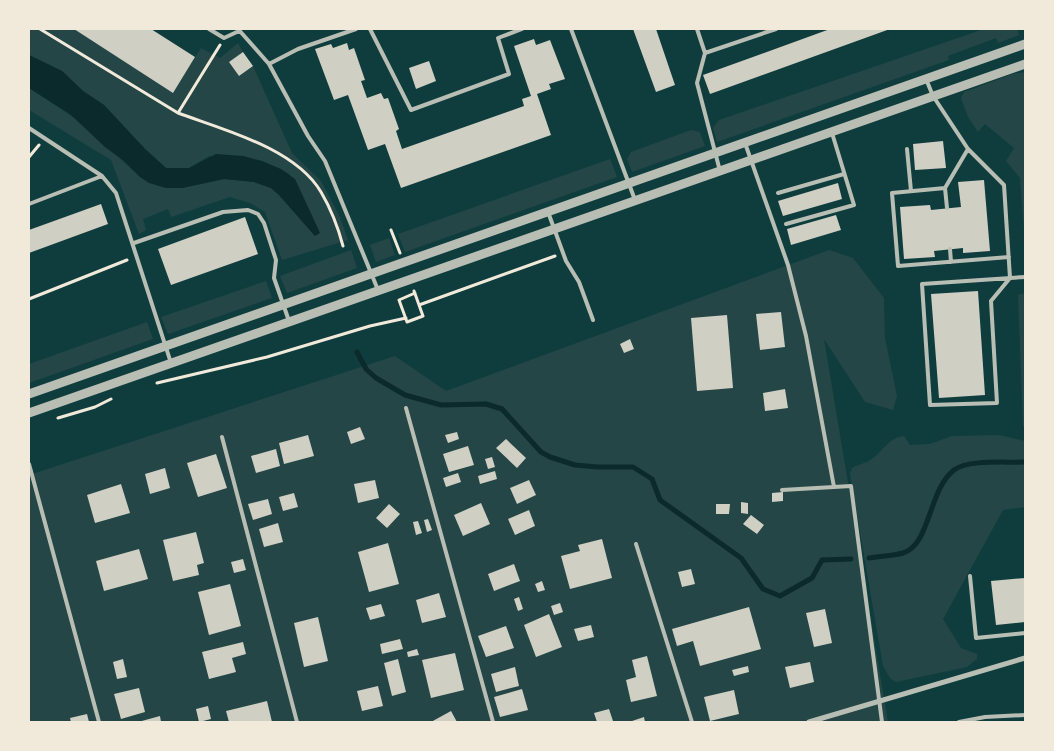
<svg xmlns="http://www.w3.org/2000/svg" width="1054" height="751" viewBox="0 0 1054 751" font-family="Mulish,sans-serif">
<rect width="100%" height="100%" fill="#0f3d3e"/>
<path fill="#244646" d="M29,29H74L173,92L201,48L220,58L238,43L243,52L230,63L239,76L253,66L292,153L321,181L340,217L348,240L282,260L265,212L250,203L230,197L171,217L168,209L143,219L146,230L139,234L111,160L29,110V88L82,123L140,177L182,188L224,179L254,182L271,188L279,195L315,236L289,174L262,161L209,156L189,168H166L145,149L104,105L83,91L62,71L29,55Z
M984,29H1017L1019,35L998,43L996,38L948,56L949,60L717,142L713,128L719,120Z
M1025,72V242L1020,178L1006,161L1014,148L985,124L978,132L968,117L961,98L964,92L970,90L1012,74Z
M691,130L700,132L705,146L632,172L627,159L631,152Z
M610,159L617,177L405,252L398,234Z
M389,238L395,255L376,262L370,245Z
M351,250L357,268L287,293L280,276Z
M829,250L853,258L884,298L885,338L897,396L893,410L865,402L824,339L888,722H29V475L395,356L446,391Z
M266,281L272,298L168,334L161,317Z
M1025,293V428L1023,426L1018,295Z
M147,322L153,339L29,383V364Z
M999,435L1025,441V507L1003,510L943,619L961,648L977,654V659L967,667L896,682L890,678L883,666L850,474L852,468C857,465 862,464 867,462C881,455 888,437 904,436L910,445L930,444L952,436Z"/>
<path fill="#0a2a2b" d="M29,55L62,71L83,91L104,105L145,149L166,168H189L216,154L243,156L262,161L281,169L295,179L320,233L315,236L279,195L271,188L254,182L224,179L182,188H166L149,183L140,177L124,161L105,147L70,114L29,88Z"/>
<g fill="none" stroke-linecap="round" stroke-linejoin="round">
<path stroke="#0a2a2b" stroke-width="5" d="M357,352L366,369L376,378L405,395L441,405L486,404L502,409L541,452L550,457L575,465L597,467H633L652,479L660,500L741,558L763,589L780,596L812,578L822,560L851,559
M869,558C880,556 892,556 903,553C931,544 928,490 954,470C968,459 1007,463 1025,462"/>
</g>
<path fill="#cfcfc3" d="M74,29H151L195,57L173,93Z
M633,29H656L675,85L656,92Z
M830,29H890L710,94L703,75Z
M534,39L536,45L550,40L565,79L549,84L551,89L537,94L551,135L401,188L385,144L368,150L348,95L334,100L315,49L331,44L333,48L347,43L349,50L354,48L365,80L361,81L367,98L381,93L384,99L388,98L399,129L396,131L402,149L524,106L522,99L531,96L514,46Z
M243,52L253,66L239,76L229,62Z
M429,61L436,81L416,89L409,68Z
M943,141L946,168L915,170L913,144Z
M984,180L990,251L963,253V248L934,251L935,257L904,259L900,207L930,205L931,210L961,207L958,182Z
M838,183L842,199L783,216L778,201Z
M101,204L108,224L29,253V230Z
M836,215L841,230L791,245L787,229Z
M245,217L258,254L171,285L158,249Z
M978,291L985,395L939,398L931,294Z
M781,312L785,347L760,350L756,314Z
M727,315L733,388L697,391L691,318Z
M630,339L634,349L624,353L620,344Z
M785,389L788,408L765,411L763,393Z
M360,427L365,439L351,444L347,432Z
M457,432L459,439L448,443L445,435Z
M308,435L314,456L284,464L279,443Z
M506,439L526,458L517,468L496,448Z
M468,446L474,465L449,472L443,454Z
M276,449L280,466L256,473L251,456Z
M216,454L227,488L198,497L187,463Z
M492,457L495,467L488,469L485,459Z
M165,468L170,488L150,494L145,474Z
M495,471L497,479L480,484L478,476Z
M458,473L461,482L446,487L443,478Z
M375,480L379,498L358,503L354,484Z
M529,480L536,495L517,504L510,488Z
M121,484L130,513L95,523L87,495Z
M783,492V501L772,502V493Z
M294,493L298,507L283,511L279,497Z
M268,499L272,514L253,520L248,504Z
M741,502L748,503V514L741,513Z
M481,503L490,524L463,536L454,515Z
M389,504L400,514L387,528L376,518Z
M716,504H730L729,514H716Z
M529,510L535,526L515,535L508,519Z
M751,515L764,525L757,534L743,524Z
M428,519L432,530L427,532L424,520Z
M418,521L422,533L416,535L413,522Z
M278,523L283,542L264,547L259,529Z
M196,532L204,563L197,565L199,575L173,581L163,540Z
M602,539L612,578L570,589L561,556L580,551L578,545Z
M388,543L399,584L369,592L358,552Z
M139,549L148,579L104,591L96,561Z
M243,559L246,570L234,573L231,562Z
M514,564L520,581L494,591L488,574Z
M691,569L695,584L682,587L678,572Z
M1025,578V622L996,625L991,581Z
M542,581L545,590L538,592L535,584Z
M230,584L241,626L209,635L198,592Z
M439,593L446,617L422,623L416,600Z
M519,597L523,609L518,611L514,599Z
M560,603L563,612L554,615L551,606Z
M381,604L385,616L370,620L366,608Z
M749,607L761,649L700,666L693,641L677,646L672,629Z
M825,609L832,643L814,647L806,613Z
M549,614L562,647L536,657L524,625Z
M318,617L328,661L304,667L294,623Z
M591,625L594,637L578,641L574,629Z
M506,626L514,648L486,657L478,636Z
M400,639L403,649L382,654L380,644Z
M243,642L246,654L232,658L236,672L209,679L202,652Z
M417,649L419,655L408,657L407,652Z
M455,653L464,690L431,698L422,660Z
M647,656L657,696L631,702L626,680L636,677L632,660Z
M123,659L127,677L117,679L113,662Z
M398,659L406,692L392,696L384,663Z
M810,662L814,682L790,688L785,667Z
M748,666L749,672L734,676L732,670Z
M515,667L519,686L496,692L491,674Z
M378,686L383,706L362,711L357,691Z
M139,688L145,712L121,719L114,694Z
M522,689L528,710L500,717L494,697Z
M734,690L739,714L710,721L704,697Z
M267,701L272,722H229L226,711Z
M208,706L211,719L199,722L196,709Z
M609,709L613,721L597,722L594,713Z
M451,711L457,722H431Z
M87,714L89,722H71L70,718Z
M160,716L161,722H138Z
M644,717L645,722H629Z"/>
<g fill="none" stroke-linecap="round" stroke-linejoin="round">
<path stroke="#f1e9da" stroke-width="3" d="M40,29L178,113L220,45
M178,113C224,130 295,148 321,192C331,209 338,227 343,246
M29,157L39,145
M391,230L400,253
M414,291C417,299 420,308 423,316L407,322L399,300L415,293
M29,299L127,260
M419,305L555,256
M157,383L267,357L370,326L406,318
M58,418L95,407L111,399"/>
<path stroke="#b8beb3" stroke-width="4" d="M209,29L224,38L239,31
M238,29L269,64L308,136L325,161L378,290
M370,29L411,110L509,74L498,38L522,29
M571,29L635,200
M697,29L705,53L776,29
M705,53L697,83L720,171
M269,64L298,49L356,29
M926,79L933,96L968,149L1004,185L1010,278L991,301L997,403L930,405L922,284C956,282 991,279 1025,277
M29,128L102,176L116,193L171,363
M745,143L788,265L806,336L834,487
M907,149L911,191
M945,188L892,193L898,266L1009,257
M778,193L844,174
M29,204L102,176
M947,208L945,188L968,149
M548,212L566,261L579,282L593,320
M786,224L854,205L832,133
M134,243L223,212L248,210L258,214L264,223L276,260L274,278L289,321
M950,249L951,262
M406,408L493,722
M222,437L297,722
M29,464L99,722
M782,490L851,486L882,722
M636,544L692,722
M970,576L976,638L1025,633
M959,722L985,717L1025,715"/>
<path stroke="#b8beb3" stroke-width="5" d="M809,722L1025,658"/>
<path stroke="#b8beb3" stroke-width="9" d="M29,394L1025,44
M29,413L1025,64"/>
</g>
<rect width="1054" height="751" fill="none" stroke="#f1e9da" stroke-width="60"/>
</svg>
